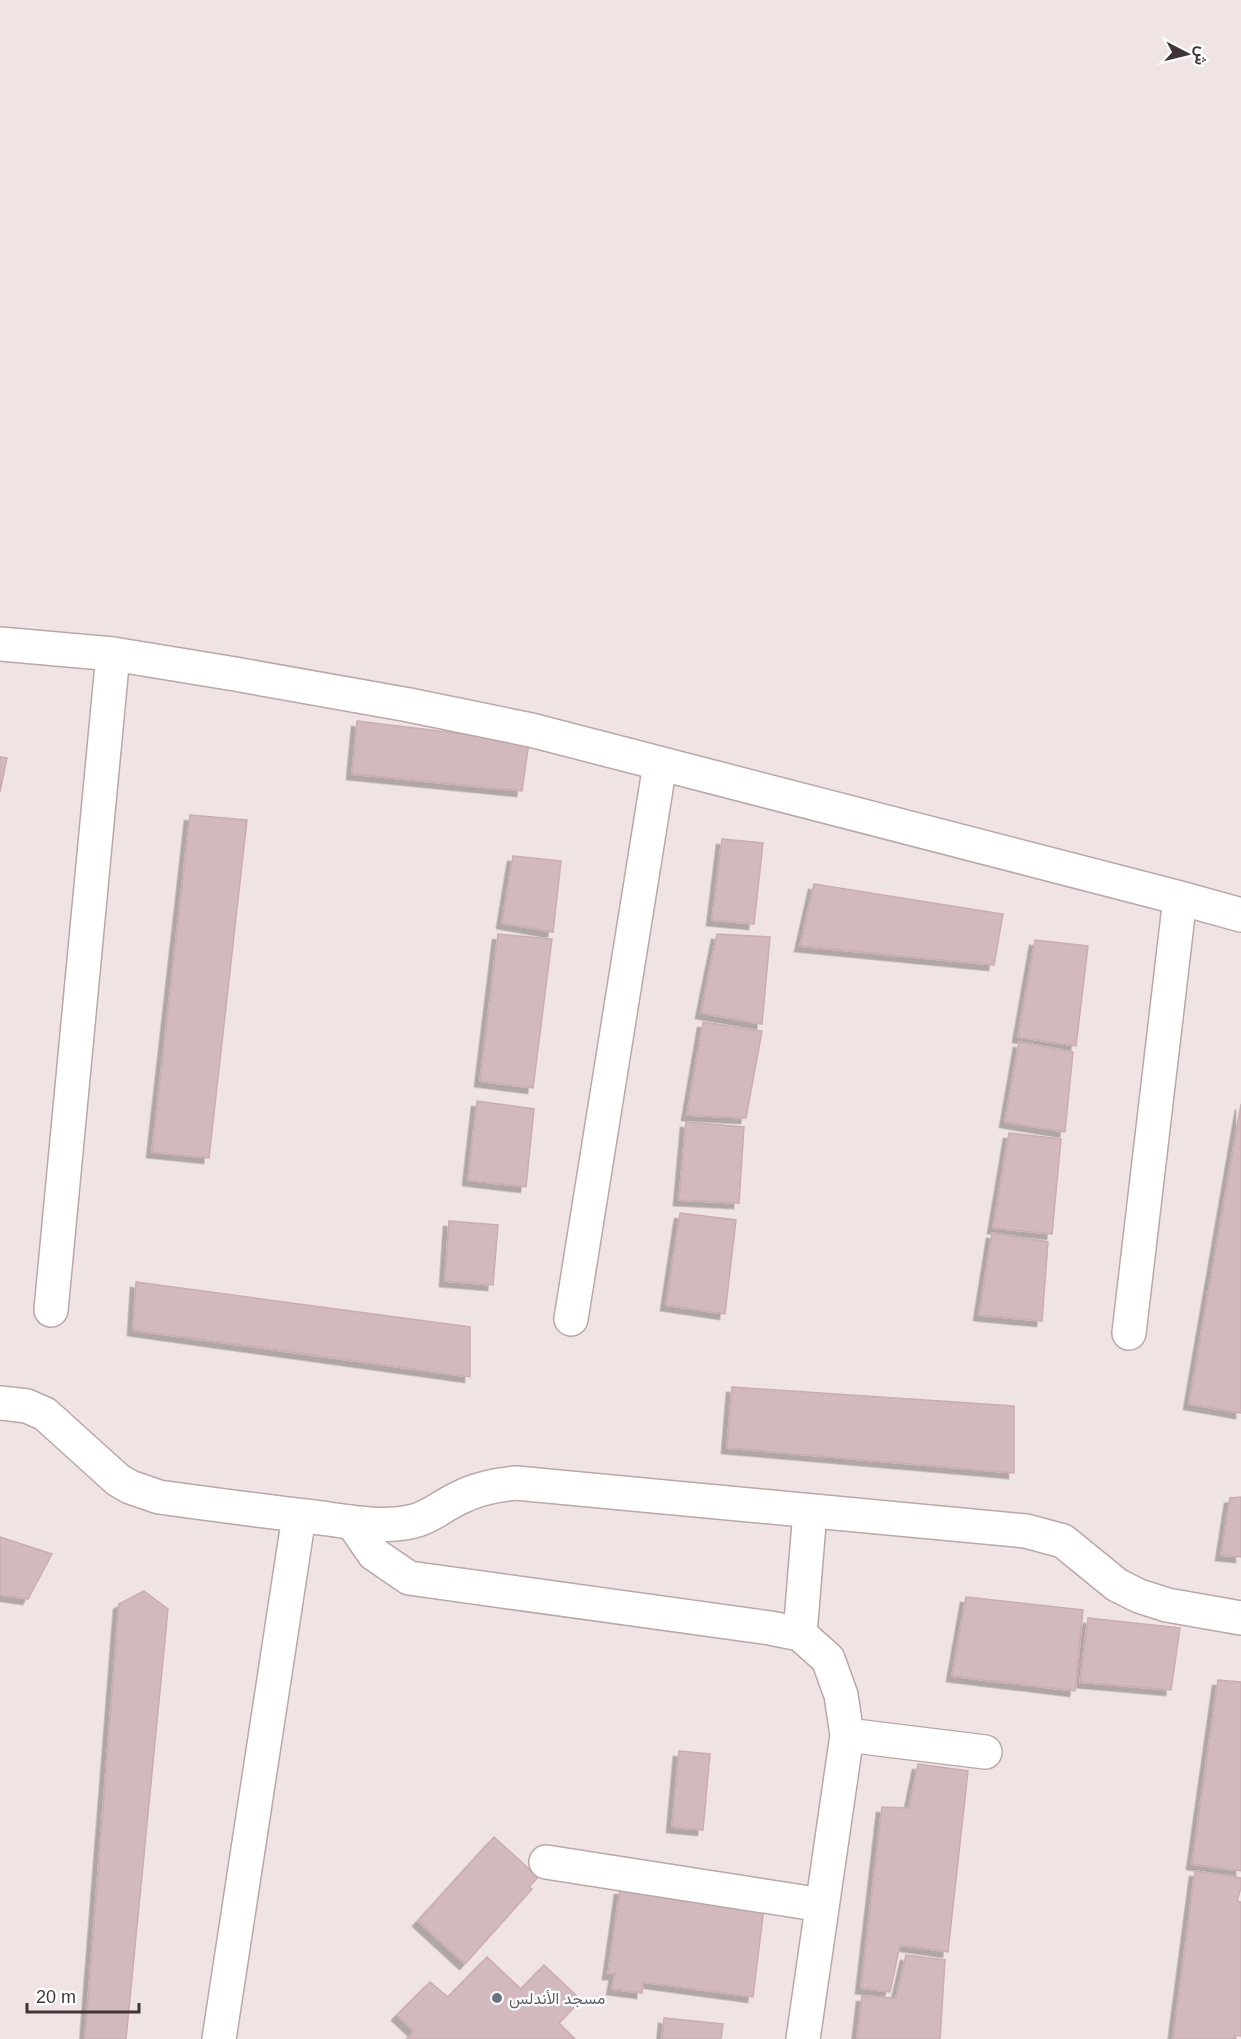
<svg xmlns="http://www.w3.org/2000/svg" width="1241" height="2039" viewBox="0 0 1241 2039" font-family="Arial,Vazirmatn,sans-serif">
<defs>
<filter id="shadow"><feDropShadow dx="-5.5" dy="5.5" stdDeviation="0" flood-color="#0004"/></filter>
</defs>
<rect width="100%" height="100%" fill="#f0e3e4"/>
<path fill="#d1b9bd" stroke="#cbadb1" stroke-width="1.5" filter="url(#shadow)" d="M357,721L529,742L522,791L352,774Z
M0,757L7,758L0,792Z
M190,815L247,820L209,1158L152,1152Z
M722,839L763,843L754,924L712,920Z
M513,856L561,861L553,932L502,923Z
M814,884L1003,914L994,965L800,946Z
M498,934L552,939L533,1088L480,1081Z
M717,934L770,937L762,1024L701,1013Z
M1035,940L1088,946L1076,1046L1018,1037Z
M703,1022L762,1031L746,1118L687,1115Z
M1019,1042L1073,1052L1065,1132L1005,1122Z
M477,1101L534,1109L526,1187L468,1180Z
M1241,1104V1413L1189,1404Z
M686,1122L744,1127L739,1203L679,1200Z
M1009,1133L1061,1139L1052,1234L993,1228Z
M680,1213L736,1220L725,1314L666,1305Z
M449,1221L498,1225L493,1285L445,1281Z
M992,1233L1048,1242L1042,1321L979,1315Z
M136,1282L470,1327V1377L133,1330Z
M732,1387L1014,1406V1473L727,1448Z
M1241,1497V1557L1221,1555L1230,1498Z
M0,1537L52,1554L28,1599L0,1595Z
M144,1591L168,1609L126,2039H85L119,1604Z
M966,1597L1083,1610L1075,1691L952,1676Z
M1088,1618L1180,1628L1171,1690L1080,1682Z
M1218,1680L1241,1682V1871L1192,1864Z
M679,1751L710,1754L703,1830L672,1827Z
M918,1764L968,1771L948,1952L900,1945L890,1992L861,1988L882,1807L909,1808Z
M494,1837L538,1877L529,1887L532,1889L465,1964L418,1921Z
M1195,1871L1241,1878V1888L1237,1901L1241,1902V2036L1234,2035V2039H1173Z
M620,1889L764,1908L753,1997L643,1982L642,1993L612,1989L615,1974H608Z
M906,1955L945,1960L940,2039H857L862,1996L896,1998Z
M487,1957L521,1989L544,1965L581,2000L559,2023L575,2039H407L414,2031L397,2015L430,1982L448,1997Z
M664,2018L723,2024L721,2039H662Z"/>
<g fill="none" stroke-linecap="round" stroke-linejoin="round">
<g stroke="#bba7a8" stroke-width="36">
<path id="minor" d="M0,644L113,654L235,674L409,705L531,730L1180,898L1241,915
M51,1310L113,654
M571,1319L660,764
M1129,1333L1180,898
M0,1403L27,1406L45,1414L118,1480L130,1487L159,1497C210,1504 262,1511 314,1517C345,1521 382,1529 414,1521C431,1517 443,1505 459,1498C476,1489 496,1485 516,1483L1026,1531L1063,1541L1117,1585L1139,1596L1167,1605L1241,1618
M352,1522L374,1554L409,1578L770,1628L800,1634L828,1659L841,1695L847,1735L803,2039
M800,1634L810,1511
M847,1735L985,1752
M546,1862L822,1905
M219,2039L299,1516"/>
</g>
<use href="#minor" stroke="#fff" stroke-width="33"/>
</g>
<circle fill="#6b7280" stroke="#fff" stroke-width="2" cx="497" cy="1998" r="6"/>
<g text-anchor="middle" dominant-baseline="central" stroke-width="4.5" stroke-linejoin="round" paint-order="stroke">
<g font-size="16" fill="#5b616d" stroke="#fff" text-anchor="start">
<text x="509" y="1998">مسجد الأندلس</text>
</g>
</g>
<g transform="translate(1187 54) rotate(97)" stroke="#ffffff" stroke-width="4.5" paint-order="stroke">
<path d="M0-4.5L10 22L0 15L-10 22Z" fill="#413436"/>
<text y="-9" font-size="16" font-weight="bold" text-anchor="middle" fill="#413436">ش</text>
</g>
<path d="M27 2003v9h112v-9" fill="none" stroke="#413436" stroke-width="3"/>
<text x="36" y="2003" font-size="18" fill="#413436" stroke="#ffffff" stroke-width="4.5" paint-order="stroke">20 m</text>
</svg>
